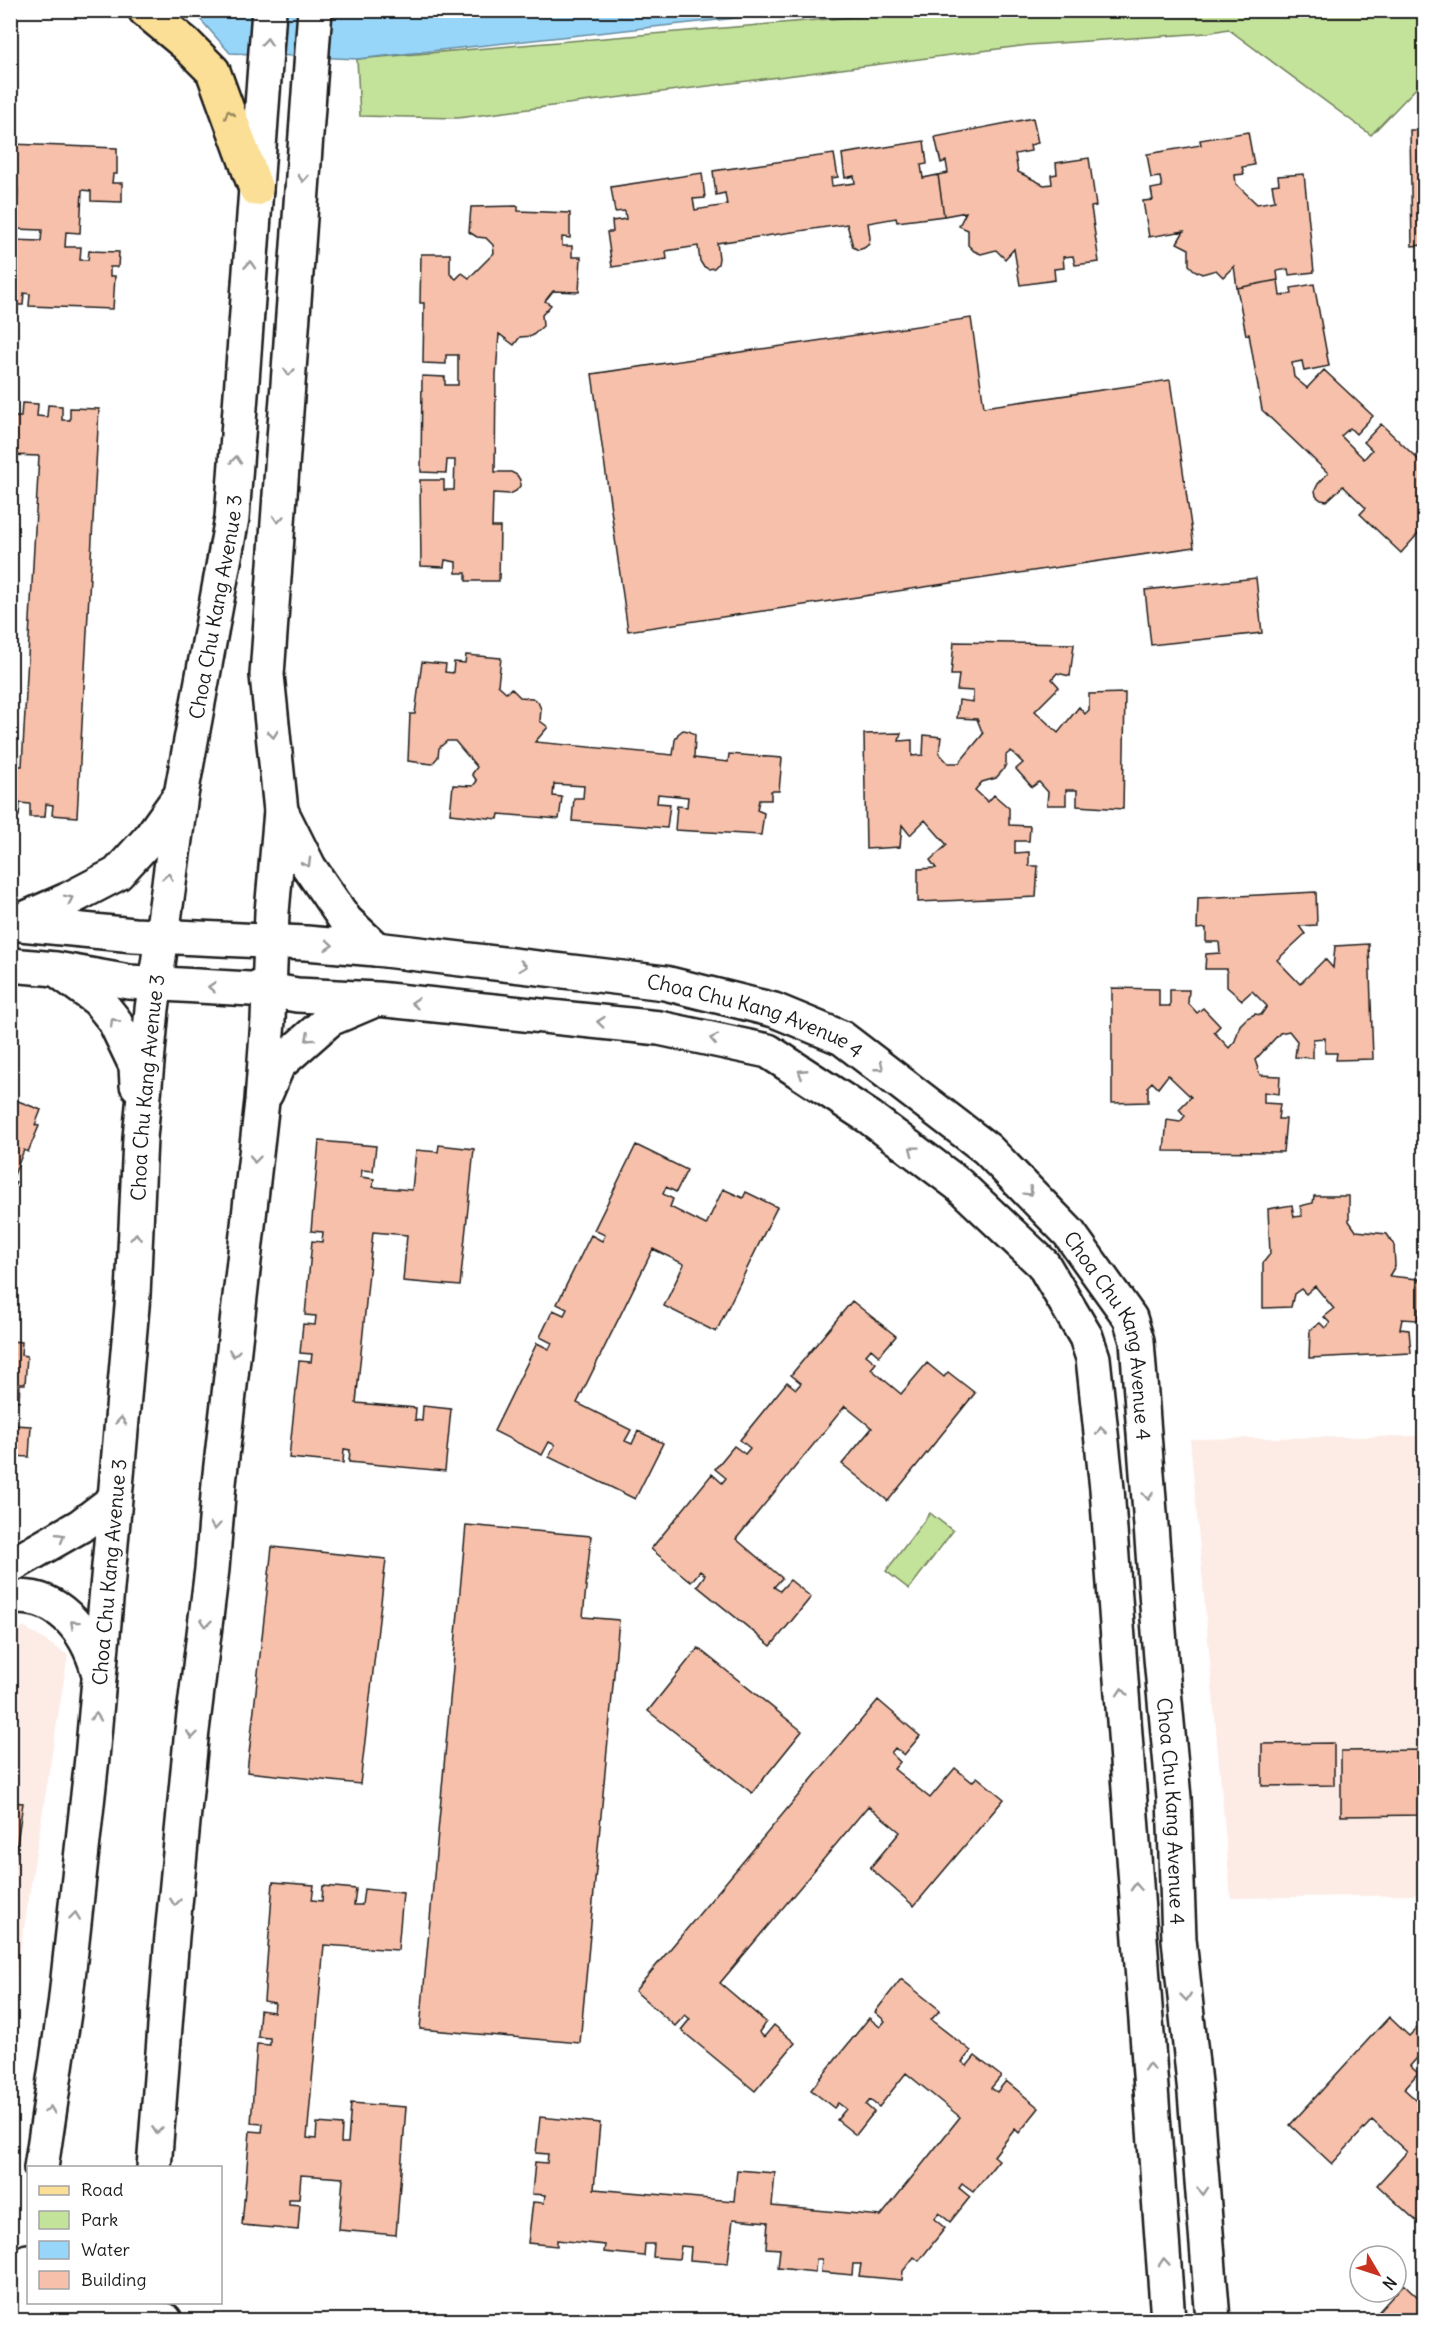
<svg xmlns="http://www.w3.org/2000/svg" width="1435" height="2331" viewBox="0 0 1435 2331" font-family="Delius,sans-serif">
<rect width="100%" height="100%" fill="#fff"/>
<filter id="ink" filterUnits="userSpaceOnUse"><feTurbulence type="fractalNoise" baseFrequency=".0167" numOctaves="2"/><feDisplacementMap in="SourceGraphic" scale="12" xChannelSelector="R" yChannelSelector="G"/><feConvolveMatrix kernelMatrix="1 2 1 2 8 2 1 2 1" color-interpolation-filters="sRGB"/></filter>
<g filter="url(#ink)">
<path fill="#fdece6" d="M1424,1436V1895L1231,1898L1190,1439Z
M24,1627L68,1655L11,2008L10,1635Z"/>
<path fill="#c3e29a" stroke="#707f5b" stroke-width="1.5" d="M924,11H1424V80L1371,135L1228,29L1207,33L1029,45L458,118L360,116L357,59Z
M930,1513L953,1531L909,1589L886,1571Z"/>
<path fill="#98d6f9" stroke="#668ca1" stroke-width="1.5" d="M193,11H802L357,59L230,53Z"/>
<path fill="#f7c0aa" stroke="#1c1c1c" stroke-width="1.5" d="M1033,118L1038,143L1030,145L1031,151L1015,154L1018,172L1044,185L1052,184L1051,175L1057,174L1056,163L1089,158L1096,206L1091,207L1099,262L1075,265L1073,256L1063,257L1064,268L1054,269L1055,280L1020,285L1014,249L1005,259L996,250L981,254L974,251L968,245V230L959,226L966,212L944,216L938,175L948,173L946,161L941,163L935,137Z
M1410,130H1424V245L1412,246Z
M1248,132L1254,165L1242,167L1244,174L1235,175L1236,184L1257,204L1275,201L1272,185L1279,184L1278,176L1304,174L1314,272L1289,275L1288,269L1277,271L1278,280L1237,288L1234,266L1223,277L1216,270L1202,274L1194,270L1189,265V249L1177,243L1184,231L1149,237L1143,201L1153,200L1151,189L1162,187L1160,177L1151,178L1147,154L1201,145L1200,140Z
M924,141L927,164L921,165L923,178L938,175L944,216L897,222L896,218L868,223L870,238L869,244L864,248L858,250L853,247L847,224L717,243L719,258L718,264L714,268L708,269L703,266L700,261L698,246L666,251L667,259L612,267L607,232H613L612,221L626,219L625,211L615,212L611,187L702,173L705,198L693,199L695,210L727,205L725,193L716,195L713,171L834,154L838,177L831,178L832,186L855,183L854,176L845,178L842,154Z
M10,144L117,148V174H113L112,183H122V202L91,201V191L82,190L80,233L66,232L65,247H81L80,260H88L89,251L119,252L118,267H110V276H115L113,309L29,306L30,294L24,293L23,305H10V240L41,241L42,230L16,229L18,189H10Z
M518,206V211L570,213V238L562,237V246H572V257H581L579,292L553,291L545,301L551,305L542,315L543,326L532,336L520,337L514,345L499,334L496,374L495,472H511L517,475L520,480V486L516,491L510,494L493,493L492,527H500L499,581H466V573H456V562L445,560L444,567L421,566L420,480H444V490H454L455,460H447L446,473L421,472L422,376L445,377V385H458V355H446V364L423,363L424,303H420L421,254H450V274L456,279L462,273L469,278L494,253L493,245L486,238L477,237L469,232L471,207Z
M1278,280L1280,296L1292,294L1291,288L1314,284L1329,366L1304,371L1302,361L1292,363L1294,377L1307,388L1324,370L1373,416L1356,434L1350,428L1341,436L1364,459L1372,450L1364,442L1381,424L1424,465V500L1423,498L1417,504L1424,511V517L1420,521L1424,527L1401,553L1360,514L1366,508L1343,486L1327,501L1321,500L1316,496L1315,490L1318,484L1328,473L1262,410L1249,334L1246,335L1237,288Z
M971,318L984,407L1170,380L1194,547L628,631L592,374Z
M22,403L38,404L37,416L47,417L48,405L62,406V420H70V408L99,409L77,817L52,815L53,805L46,804L45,817H30V804L20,803L19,816H10V766H22L39,456L10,455V405H13V417H21Z
M1256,578L1262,633L1151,645L1145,590Z
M954,642L1074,644L1070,676L1057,673L1052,679L1059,687L1035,711L1058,733L1079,707L1085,714L1089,710V694L1125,693L1123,809L1077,806V790H1066V805H1047L1048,792L1039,782L1032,787L1016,769L1023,763L1011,751L1006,755V764L1003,770L996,778L982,782L975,790L988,802L994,795L1009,808V825L1030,826L1029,841H1015V853L1029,852V866H1038L1036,897L918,902V869L936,868L930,860L947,845L925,820L910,835L902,825L900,847L866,849L864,734L901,733L899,741L912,740V756L923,755L924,735L941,737L939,753L948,763H959L983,734L977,719L957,718L959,700L973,702V691L957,690L959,675H951Z
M466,655L501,658L498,685L507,693L511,688L520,697L532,698L538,702L541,709L540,721L548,727L535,742L673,755L675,740L678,734L683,730L689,731L695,735L694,758L728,762L729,754L782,758L779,791H771V800H759L757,810L764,813L761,835L675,830L677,806L687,807L688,797L658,794L657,803L670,804L667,828L572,821L574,798H583L584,786L554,784L553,796L562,797L559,819L499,814L498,819L450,814L453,785L473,786L477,781L472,774L477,767L455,741H447L439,748L438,757L432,764L408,761L410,714H415L422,662L446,664L445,672L453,673L454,662L465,663Z
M1316,892L1317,925L1299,926L1305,934L1277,960L1300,984L1325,959L1333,968L1335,946L1369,944L1373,1059L1336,1060L1337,1053H1325V1038L1313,1039V1058L1295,1057L1297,1041L1289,1031L1280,1033L1255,1060L1260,1075L1280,1076L1279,1094L1264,1092V1103L1280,1104L1278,1119H1286L1283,1152L1164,1151L1167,1120L1180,1122L1185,1116L1179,1109L1191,1097L1168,1075L1158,1088L1152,1082L1148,1086V1102L1112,1103V988L1159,989V1006H1170V990H1189L1188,1003L1197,1013L1203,1008L1220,1026L1214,1032L1229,1048L1235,1041L1240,1025L1247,1018L1255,1014L1261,1015L1267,1006L1252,991L1242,1000L1227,987V969H1205L1206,954L1220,953L1219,942H1206V928L1197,929L1198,898Z
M13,1099L41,1110L35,1125L39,1126L28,1152L24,1150L12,1180L16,1182L10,1196V1104Z
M319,1141L376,1146L373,1171L362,1170L361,1177L374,1179L373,1187L412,1190L416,1150L438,1152L439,1145L474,1149L460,1286L403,1281L407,1235L373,1232L356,1403L416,1408L415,1420L422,1421L423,1406L451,1409L445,1471L349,1462L350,1450L344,1449L343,1463L289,1458L299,1361L311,1362L312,1354L300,1353L303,1324L315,1325L316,1316L305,1315L312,1241L322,1242L323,1232L311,1231Z
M636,1145L687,1170L676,1192L666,1187L663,1194L673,1199L670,1207L706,1225L723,1189L743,1198L746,1192L777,1207L716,1332L664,1306L684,1264L653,1249L577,1403L631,1430L625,1441L632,1444L638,1431L663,1443L635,1499L549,1457L555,1445L549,1442L542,1455L494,1431L537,1343L549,1349L552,1343L540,1337L553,1310L564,1315L567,1309L557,1304L591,1235L602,1241L605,1235L594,1230Z
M1314,1196H1349V1221L1356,1231L1387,1234L1394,1245L1395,1266L1389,1276L1418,1279V1320L1402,1319L1400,1329L1409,1330L1411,1353L1309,1358L1310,1330L1320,1323L1325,1328L1330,1323L1324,1317L1334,1309L1315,1286L1306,1294L1301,1289L1294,1294L1291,1307L1263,1308V1263L1270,1254L1268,1209L1292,1205L1294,1217L1302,1216L1300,1206L1313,1203Z
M1418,1279H1424V1320H1418Z
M852,1301L896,1336L879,1356L871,1349L866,1355L876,1363L871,1369L901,1394L927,1363L944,1377L948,1372L975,1393L888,1501L842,1464L872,1428L845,1406L736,1539L782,1578L774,1587L780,1591L790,1580L811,1597L771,1646L697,1586L705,1575L700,1571L691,1582L651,1549L712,1474L722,1483L726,1478L715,1469L734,1446L745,1454L750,1448L740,1440L787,1382L796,1389L801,1383L791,1375Z
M1420,1330H1424V1352H1420Z
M10,1341L22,1342L21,1355L27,1356L25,1384H20L19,1401H10Z
M10,1413H14V1425L31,1426L29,1457L13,1456V1460H10Z
M466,1525L591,1536L583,1617L619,1620L580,2043L420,2029Z
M272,1547L386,1559L360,1784L247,1772Z
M698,1648L802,1731L752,1793L648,1711Z
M878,1700L920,1736L904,1755L895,1748L891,1753L900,1762L894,1769L930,1798L955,1768L972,1782L977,1777L1004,1799L914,1906L870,1868L900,1832L868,1806L720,1983L766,2022L759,2032L764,2037L774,2025L795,2043L755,2091L681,2030L690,2019L685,2015L675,2026L635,1991Z
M1334,1743V1785L1262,1786V1744Z
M1424,1750V1815L1341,1816V1751Z
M10,1802L23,1803L10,1890Z
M273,1882L314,1885L312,1900L322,1901L323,1886L356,1889L354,1905H362L364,1889L403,1893L398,1950L324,1945L307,2138L316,2139L317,2123L342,2125L341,2143H348L351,2103L406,2107L396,2235L339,2230L343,2178L301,2175L299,2199H289V2204L300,2205L298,2230L242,2225L250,2131L262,2132L263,2124L251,2123L257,2044L270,2045V2038L258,2037L260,2010L274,2012L275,2003L264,2001Z
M901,1979L940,2010L931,2020L971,2051L962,2062L967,2066L975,2056L1001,2076L991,2088L997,2092L1006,2081L1039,2108L1019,2133L1015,2129L994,2156L999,2160L973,2192L962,2184L959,2188L970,2197L950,2222L939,2213L934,2219L945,2228L919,2261L914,2257L903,2271L902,2280L859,2276L861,2264H853L852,2275L821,2272L822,2259H816L815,2272L778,2268L780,2249L766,2248L768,2222L733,2219L728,2263L690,2260L691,2247L681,2246L679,2259L653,2257L654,2244H645L644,2256L604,2252L605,2245L557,2240V2246L528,2243L533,2202L544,2203L545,2195L532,2194L535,2162L547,2163L548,2154L536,2153L540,2117L600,2123L594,2189L734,2201L737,2170L775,2173L772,2206L881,2216L960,2117L906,2073L879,2107L870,2100L866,2105L874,2112L856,2135L837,2120L846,2109L838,2103L834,2108L811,2090L869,2018L880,2027L885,2021L875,2012Z
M1389,2017L1409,2036L1418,2027L1424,2033V2050L1410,2066L1418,2073L1404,2089L1424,2107L1423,2227L1377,2185L1407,2152L1372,2120L1332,2164L1290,2125Z
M1404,2284L1422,2301L1424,2299V2320H1371Z"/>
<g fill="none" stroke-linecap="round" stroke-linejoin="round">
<g stroke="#1c1c1c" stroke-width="38">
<g id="minor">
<path d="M281,811L309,867L346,921L376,949"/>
<path d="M17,922L67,900L117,874L149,839L177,800"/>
<path id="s1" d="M10,923L134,935L306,943L376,949L665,983L774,1010L842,1038L987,1149L1069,1233L1130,1318L1137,1341L1161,1658L1174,1798L1179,1939L1195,2093L1213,2320"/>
<path d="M10,965L56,969L129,982L268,990L297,995L377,999L659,1028L768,1051L869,1117L958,1184L1043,1264L1086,1337L1093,1358L1107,1489L1168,2320"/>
<path d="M60,972L98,1000L114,1020L136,1066L137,1085"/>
<path d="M266,1093L278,1065L330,1019L370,1002"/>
<path d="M10,1566L80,1526L114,1500"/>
<path d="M10,1598C57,1591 87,1631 98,1671"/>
<path id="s2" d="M41,2168L65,2006L92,1758L133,1295L140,1138L152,1009L181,795L232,518L269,10"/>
<path d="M154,2168L172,1936L191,1739L212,1569L219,1483L262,1101L268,1020L272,912L281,811L267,675L315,10"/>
<path d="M10,2308L165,2320"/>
<path d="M24,2320L28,2261"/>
</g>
</g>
<g stroke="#1c1c1c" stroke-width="38">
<path id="major" d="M145,10L186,44L213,71L256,189"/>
</g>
<use href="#minor" stroke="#fff" stroke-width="33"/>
<use href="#major" stroke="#fbdf96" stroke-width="33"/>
</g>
<defs><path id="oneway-chevron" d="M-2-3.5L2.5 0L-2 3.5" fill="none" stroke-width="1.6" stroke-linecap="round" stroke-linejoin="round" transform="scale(1.5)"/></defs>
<g stroke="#999">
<use href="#oneway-chevron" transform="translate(267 42) rotate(-86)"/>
<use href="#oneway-chevron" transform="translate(303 178) rotate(94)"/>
<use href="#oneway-chevron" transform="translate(250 265) rotate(-86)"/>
<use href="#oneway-chevron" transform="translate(289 372) rotate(94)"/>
<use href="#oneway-chevron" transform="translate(236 460) rotate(-86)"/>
<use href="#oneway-chevron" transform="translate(278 519) rotate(94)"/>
<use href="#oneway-chevron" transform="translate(273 734) rotate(84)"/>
<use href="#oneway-chevron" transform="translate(307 863) rotate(60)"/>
<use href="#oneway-chevron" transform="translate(168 877) rotate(-82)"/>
<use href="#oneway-chevron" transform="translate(69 899) rotate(-26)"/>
<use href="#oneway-chevron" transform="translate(329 945) rotate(5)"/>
<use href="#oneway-chevron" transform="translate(523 966) rotate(7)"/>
<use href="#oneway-chevron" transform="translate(212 987) rotate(-176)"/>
<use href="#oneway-chevron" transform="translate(415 1003) rotate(-175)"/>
<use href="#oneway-chevron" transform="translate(114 1022) rotate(-121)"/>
<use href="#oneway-chevron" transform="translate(601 1022) rotate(-174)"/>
<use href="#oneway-chevron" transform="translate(309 1038) rotate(138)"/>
<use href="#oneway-chevron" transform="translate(714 1039) rotate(-168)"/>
<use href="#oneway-chevron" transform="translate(880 1067) rotate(38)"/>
<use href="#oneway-chevron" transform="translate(802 1073) rotate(-147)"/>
<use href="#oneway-chevron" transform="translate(913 1150) rotate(-143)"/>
<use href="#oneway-chevron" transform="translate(255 1159) rotate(96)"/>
<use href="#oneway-chevron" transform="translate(1029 1192) rotate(45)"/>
<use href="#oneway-chevron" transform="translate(136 1237) rotate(-87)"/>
<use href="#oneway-chevron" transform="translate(234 1353) rotate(96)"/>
<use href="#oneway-chevron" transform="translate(121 1421) rotate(-85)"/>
<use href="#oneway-chevron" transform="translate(1101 1431) rotate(-96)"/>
<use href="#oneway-chevron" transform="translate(1148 1496) rotate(86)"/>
<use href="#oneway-chevron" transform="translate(215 1526) rotate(95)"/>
<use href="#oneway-chevron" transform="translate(61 1537) rotate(-30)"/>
<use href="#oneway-chevron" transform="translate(206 1623) rotate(97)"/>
<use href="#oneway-chevron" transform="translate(74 1624) rotate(-137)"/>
<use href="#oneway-chevron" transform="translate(1122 1692) rotate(-94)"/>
<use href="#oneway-chevron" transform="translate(96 1717) rotate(-85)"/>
<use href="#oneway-chevron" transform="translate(192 1735) rotate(97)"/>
<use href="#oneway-chevron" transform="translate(1136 1887) rotate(-93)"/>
<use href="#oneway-chevron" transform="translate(175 1902) rotate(96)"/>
<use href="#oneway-chevron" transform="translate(75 1916) rotate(-83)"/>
<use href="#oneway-chevron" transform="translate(1186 1997) rotate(84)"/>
<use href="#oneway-chevron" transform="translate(1149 2067) rotate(-94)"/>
<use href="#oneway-chevron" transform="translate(50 2110) rotate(-82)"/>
<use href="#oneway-chevron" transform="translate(157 2130) rotate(95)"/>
<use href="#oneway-chevron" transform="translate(1203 2191) rotate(86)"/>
<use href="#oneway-chevron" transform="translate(1164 2262) rotate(-94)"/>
</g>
<use stroke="#97875f" href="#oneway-chevron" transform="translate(229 114) rotate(-110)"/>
</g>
<g text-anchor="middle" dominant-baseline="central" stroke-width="6" stroke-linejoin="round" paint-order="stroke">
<g font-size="20" fill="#1c1c1c" stroke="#fff">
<text stroke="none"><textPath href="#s2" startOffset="1572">Choa Chu Kang Avenue 3</textPath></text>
<text stroke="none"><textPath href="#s1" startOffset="754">Choa Chu Kang Avenue 4</textPath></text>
<text stroke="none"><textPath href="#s2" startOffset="1086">Choa Chu Kang Avenue 3</textPath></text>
<text stroke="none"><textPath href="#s1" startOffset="1258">Choa Chu Kang Avenue 4</textPath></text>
<text stroke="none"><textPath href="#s2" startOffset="600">Choa Chu Kang Avenue 3</textPath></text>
<text stroke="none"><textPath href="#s1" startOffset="1744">Choa Chu Kang Avenue 4</textPath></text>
</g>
</g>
<rect width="1435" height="2331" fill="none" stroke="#fff" stroke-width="36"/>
<rect x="18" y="18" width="1399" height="2295" fill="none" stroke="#1c1c1c" stroke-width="2" filter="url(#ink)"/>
<rect x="27" y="2166" width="195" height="138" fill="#ffffff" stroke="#a4a4a4" stroke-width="1.5"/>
<rect x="39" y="2186" width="30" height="9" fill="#fbdf96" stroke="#a4a4a4" stroke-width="1.5"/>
<text x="81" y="2196" font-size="18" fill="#1c1c1c">Road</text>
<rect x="39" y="2211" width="30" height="18" fill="#c3e29a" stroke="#a4a4a4" stroke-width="1.5"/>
<text x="81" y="2226" font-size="18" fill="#1c1c1c">Park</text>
<rect x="39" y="2241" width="30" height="18" fill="#98d6f9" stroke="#a4a4a4" stroke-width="1.5"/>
<text x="81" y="2256" font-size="18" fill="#1c1c1c">Water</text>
<rect x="39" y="2271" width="30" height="18" fill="#f7c0aa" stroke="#a4a4a4" stroke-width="1.5"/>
<text x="81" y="2286" font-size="18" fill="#1c1c1c">Building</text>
<g transform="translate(1378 2274) rotate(129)"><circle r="28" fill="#ffffff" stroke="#a4a4a4" stroke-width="1.5"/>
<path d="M0-4.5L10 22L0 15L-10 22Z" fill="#c8321e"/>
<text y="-9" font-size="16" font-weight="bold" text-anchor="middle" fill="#1c1c1c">N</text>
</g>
</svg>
